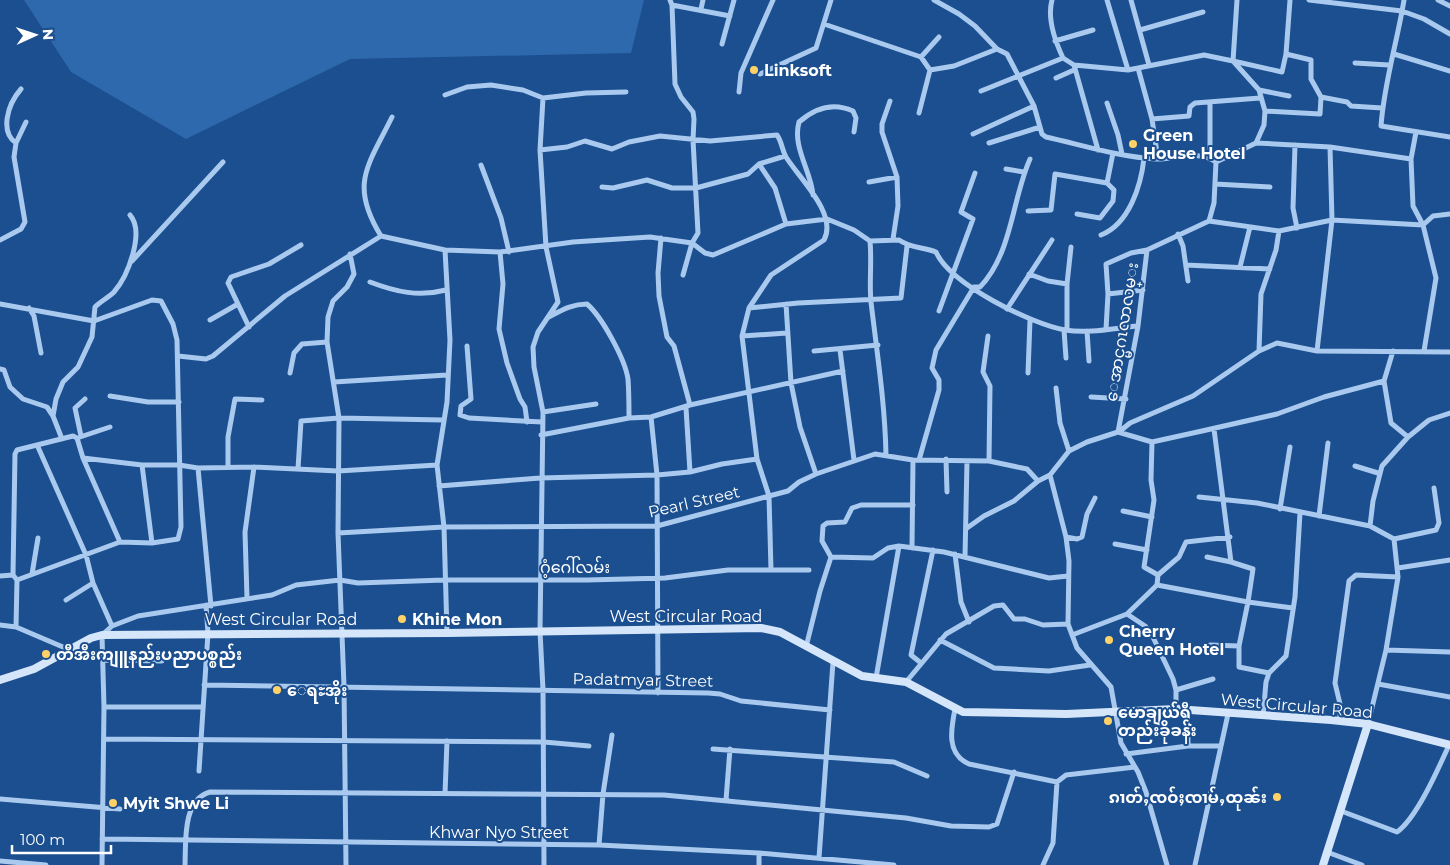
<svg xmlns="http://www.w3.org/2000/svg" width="1450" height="865" viewBox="0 0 1450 865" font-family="Montserrat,'Noto Sans Myanmar',sans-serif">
<rect width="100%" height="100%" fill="#1b4f8f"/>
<path fill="#2e69ad" d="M24,0H644L631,53L350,59L186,139L71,72Z"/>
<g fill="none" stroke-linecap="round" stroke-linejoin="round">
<path stroke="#a9c9ee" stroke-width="5" d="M670,0L672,5L730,16
M934,0L959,14L975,26L997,49L1007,54L1034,106L1042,134L1046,137C1082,145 1119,157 1156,159C1176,160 1199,149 1216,162
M1052,0C1047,18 1055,41 1063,58
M1107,0L1128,70
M1131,0L1149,65
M1237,0L1233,61L1282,72L1286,54L1290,0
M1309,0L1402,11L1424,19L1450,34
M1404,0C1397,43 1384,83 1381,126L1450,137
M1438,0L1450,6
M672,5L675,84L681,97L693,112L694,119L693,140L698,233L692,243L683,275
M701,9L703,0
M824,24L921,57L930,70L954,66L997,49
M1140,30L1203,12
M1055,41L1093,30
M722,44L734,0
M1286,54L1311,60V79L1321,97
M1394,54L1450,71
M921,57L939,37
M1355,63L1389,65
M1074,65L1098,150
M1138,68L1152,119L1158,159
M760,74L816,48L831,0
M1056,78L1074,70
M1259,90L1289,96
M981,91L1063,58L1074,65L1128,70L1204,55L1233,61L1259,90L1265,111L1264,125L1256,143L1216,162L1214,203L1209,221
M739,92L741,73L773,0
M445,95L467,87L491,85L523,90L543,98L586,93L626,92
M543,98L540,150L546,247L558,302L538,332L533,347L534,367L543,412L540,631L543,690L544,865
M890,101L882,124V132L897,177
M1107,103L1118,135L1122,154
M1265,111L1320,114L1321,97L1347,102L1351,106L1382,108
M919,113L930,70
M392,117C368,166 349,184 381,236L445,250L500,252L573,242L650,237L692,243L705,253L713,255L786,224L827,219L854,230L870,241L899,240C910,248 923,247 936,252C950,284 1031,324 1065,330C1089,334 1115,328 1138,326
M1152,119L1189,116L1190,107L1195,103L1260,98
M1416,132L1411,159L1413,206L1423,225L1436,278L1424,351
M973,134L1034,106
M16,143C0,132 7,105 21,89
M989,143L1040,127
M1256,143L1330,147L1411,159
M1295,145L1293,208L1297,228
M540,150L567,147L585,141L612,149L629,142L660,136L710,141L777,135C782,142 782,150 786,157C799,178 838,214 824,240L771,275L749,308L742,336L757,459L769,496L771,570
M1210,157V103
M759,164L775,188L786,224
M481,165L501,218L509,252
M1006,169L1024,172
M869,182L897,177L898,206L893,239
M1107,183L1113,153
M1215,184L1270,187
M602,187L613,188L647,180L672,188H696L748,174L759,164L785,156
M813,195C811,171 792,147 799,122C815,108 833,102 853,111L856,118L854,132
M1028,211L1051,210L1055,174L1107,183L1114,190L1113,201L1100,218L1077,214
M1178,234L1183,246L1188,281
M1101,235C1129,224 1141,186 1144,158
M661,238L658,273L659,296L667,337L674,346L690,405
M0,240L21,229L25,222L14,157L16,143L26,122
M870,241C872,262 869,282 871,302C877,353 885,403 886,455
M445,250L450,340L447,402L437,465L444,527L447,633
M500,252L503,284L499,329L507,363L520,399L525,407L527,422
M132,261L223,162
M1186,265L1270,269
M1240,267L1250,227
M1029,274L1048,281L1067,284
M370,282C396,292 419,297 446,290
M1108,294L1143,290
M0,304L94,321L152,300L161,301L173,324L177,340L181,527L178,539L152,543L120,542L17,580
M786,304L791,383L800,427L816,474
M29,308L34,316L41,353
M749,308L798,303L901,298L907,246
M1007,309L1052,240
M939,311L973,219L961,212L975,173
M549,317C562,310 572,304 587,304C602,317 625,359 628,379C629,392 629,405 629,418
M210,320L238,304
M249,327L228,283L231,277L269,264L301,245
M1106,329L1108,294L1106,264L1131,253L1147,250
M1064,330L1066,358
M1067,330V284L1071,247
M1087,331L1089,361
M742,336L787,333
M988,336L983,372L990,386L989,461
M467,346L471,399L461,406L460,415L469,418L542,422
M840,350L854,460
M814,351L878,345
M1259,351L1261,294L1276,250L1279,231
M1317,351L1332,220L1330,147
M178,356L206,359L213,356L285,296L381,236
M0,369L4,370L10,387L23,399L47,407L53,416L62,439
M290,373L294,353L302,344L327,342
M1028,373L1030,320
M1384,381L1391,423L1408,437
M334,382L447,375
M1056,388L1060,423L1069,451
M110,396L148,402H179
M1091,397L1126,399
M686,408L690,472
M543,412L596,404
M53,416L56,399L63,382L78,367L92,337L95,307C101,301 108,298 114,292C128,276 145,232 130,215
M651,417L657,475L658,693
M1214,429L1231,562L1253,569L1248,602L1293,608
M1118,432L1138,326L1147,250L1209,221L1279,231L1332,220L1423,225L1433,216L1450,214
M1119,432L1130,423L1193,396L1259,351L1277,343L1317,351L1450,352
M541,435L629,418L651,417L690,405L843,371
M81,436L75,408L85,399
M77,438L83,458L120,542
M1152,442L1151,480L1154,500L1144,567L1158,575
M38,447L86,555L93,583L112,626
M83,458L142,465H179L198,468L254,467L338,471L437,465
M946,459L947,492
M919,460L939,390V380L932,368L936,350L974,287H980C1012,254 1012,199 1030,159
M142,465L152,543
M1355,466L1378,473
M228,467V437L235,399L262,400
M198,468L211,606
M298,469L301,421L339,418L443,420
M1050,475L1066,537L1069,561L1068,624L1077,648L1111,687L1121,743L1138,772L1146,792L1167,865
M439,486L540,478L657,475L690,472L722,464L757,459
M1199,497L1257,503L1370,526
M1280,509L1290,447
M1123,511L1152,517
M1319,516L1328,443
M967,528L984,516L1014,501L1038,481L1050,475L1069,451L1087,442L1118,432L1152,442L1202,431L1277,414L1324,397L1384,381L1393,351
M338,533L444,527L657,526L788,491L799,482L816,474L875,454L913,460L989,461L1027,469L1038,481
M1066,537L1077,539L1082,537L1087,514L1095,498
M1394,539L1436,530L1439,523L1434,488
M1115,544L1147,550
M912,548L913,460
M955,554L961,602L969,622
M831,557L873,558L888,548L899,546L944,552L1049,578L1068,576
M965,557L967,461
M1207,557L1231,562
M1398,568L1450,560
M32,574L38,538
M0,576L13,575
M1157,585L1158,575L1179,557L1186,542L1230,537
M247,598L245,532L254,467
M66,600L93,583
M1127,614L1157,585L1248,602L1239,646V667L1269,673L1266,682L1263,716
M0,625L16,627L70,650
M16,627L17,580L13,575L15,454L17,450L73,436L77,438L110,427
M1072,635L1127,614L1145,626L1151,633L1173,679L1176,690V709
M940,640L994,668L1049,671L1090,665
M1210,645L1239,646
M806,647L820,591L831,557L822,541L823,526L827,523L845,522L852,508L861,505H913
M1386,650L1450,652
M103,660L162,661
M921,663L911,655L933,550
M1269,673L1286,656L1295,597L1300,513
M876,678L899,546
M906,682L946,634L994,606L1003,605L1014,619H1025L1043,625L1068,624
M1378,684L1450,697
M204,685L708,693L720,694L741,701L830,710
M1176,690L1213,679
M104,707H202
M955,709C951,729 946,754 969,764L1057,782L1066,775L1135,767
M1188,711V746
M1340,721V704L1335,683L1349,581L1356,575L1398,577
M1368,724L1386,650L1398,577L1394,539L1370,526L1373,501L1382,466L1408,437L1429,420L1450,413
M104,739L544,742L589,746
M713,749L894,762L927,776
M1126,754L1188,746H1221
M199,771L208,633L206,605
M445,794L447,741
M0,799L120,809
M726,800L730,749
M1341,811L1397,832C1417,818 1439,767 1449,745
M102,839L599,845L759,853L894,865
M599,845L603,794L612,735
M1327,852L1362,865
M759,853V865
M819,858L833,662
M0,861L46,865
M102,865L104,707L102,635L112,626L138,616L272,595L296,585L340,580L358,583L444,580H587L665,578L728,570H809
M185,865C186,842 182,800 210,792L664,795L906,818L951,826L989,827L997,824L1014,772
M346,865L344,686L338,533L339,418L327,342L328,317L333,301L347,287L354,274L350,254
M1043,865L1053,843L1057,782
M1195,865L1228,714"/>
<path stroke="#d6e6fa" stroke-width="8" d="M0,680L34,669L91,638L102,635L447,633L761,628L780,632L862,676L906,682L963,712L1066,714L1176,709L1331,720L1368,724L1450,745
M1323,865L1368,724"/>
</g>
<g fill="#ffd166" stroke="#1b4f8f" stroke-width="2">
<circle cx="754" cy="70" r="5"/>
<circle cx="1133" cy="144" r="5"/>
<circle cx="402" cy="619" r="5"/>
<circle cx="1109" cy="640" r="5"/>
<circle cx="46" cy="654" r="5"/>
<circle cx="277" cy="690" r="5"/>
<circle cx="1108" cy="721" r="5"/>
<circle cx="1277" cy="797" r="5"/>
<circle cx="113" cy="803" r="5"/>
</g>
<g text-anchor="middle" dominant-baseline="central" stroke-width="4" stroke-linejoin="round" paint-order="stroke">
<g font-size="16" font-weight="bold" fill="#fff" stroke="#1b4f8f" text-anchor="start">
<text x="764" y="70">Linksoft</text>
<text x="1143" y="135">Green<tspan x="1143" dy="18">House Hotel</tspan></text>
<text x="412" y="619">Khine Mon</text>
<text x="1119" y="631">Cherry<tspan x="1119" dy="18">Queen Hotel</tspan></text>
<text x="56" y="654">တီအီးကျူနည်းပညာပစ္စည်း</text>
<text x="287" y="690">ေရႊအိုး</text>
<text x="1118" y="712">မောချယ်ရီ<tspan x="1118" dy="18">တည်းခိုခန်း</tspan></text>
<text x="1267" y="797" text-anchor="end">ၵၢတ်ႇၸဝ်ႈၸၢမ်ႇထုၼ်း</text>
<text x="123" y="803">Myit Shwe Li</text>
</g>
<g font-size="16" fill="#fff" stroke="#1b4f8f">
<text transform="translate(1122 332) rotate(-81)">ေအာင္မဂၤလာလမ္း</text>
<text transform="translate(694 502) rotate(-13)">Pearl Street</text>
<text x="575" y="567">ဂံ့ဂေါ်လမ်း</text>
<text x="686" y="616">West Circular Road</text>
<text x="281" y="619">West Circular Road</text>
<text transform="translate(643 680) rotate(1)">Padatmyar Street</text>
<text transform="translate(1297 706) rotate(5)">West Circular Road</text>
<text x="499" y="832">Khwar Nyo Street</text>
</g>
</g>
<g transform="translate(35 35) rotate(87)" stroke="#1b4f8f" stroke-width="4" paint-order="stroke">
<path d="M0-4L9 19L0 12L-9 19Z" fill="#ffffff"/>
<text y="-8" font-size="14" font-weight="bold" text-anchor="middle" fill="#ffffff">N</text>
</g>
<path d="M12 845v8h99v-8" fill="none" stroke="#ffffff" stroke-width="2.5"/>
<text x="20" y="845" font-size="15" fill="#ffffff" stroke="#1b4f8f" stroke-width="4" paint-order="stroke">100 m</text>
</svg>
